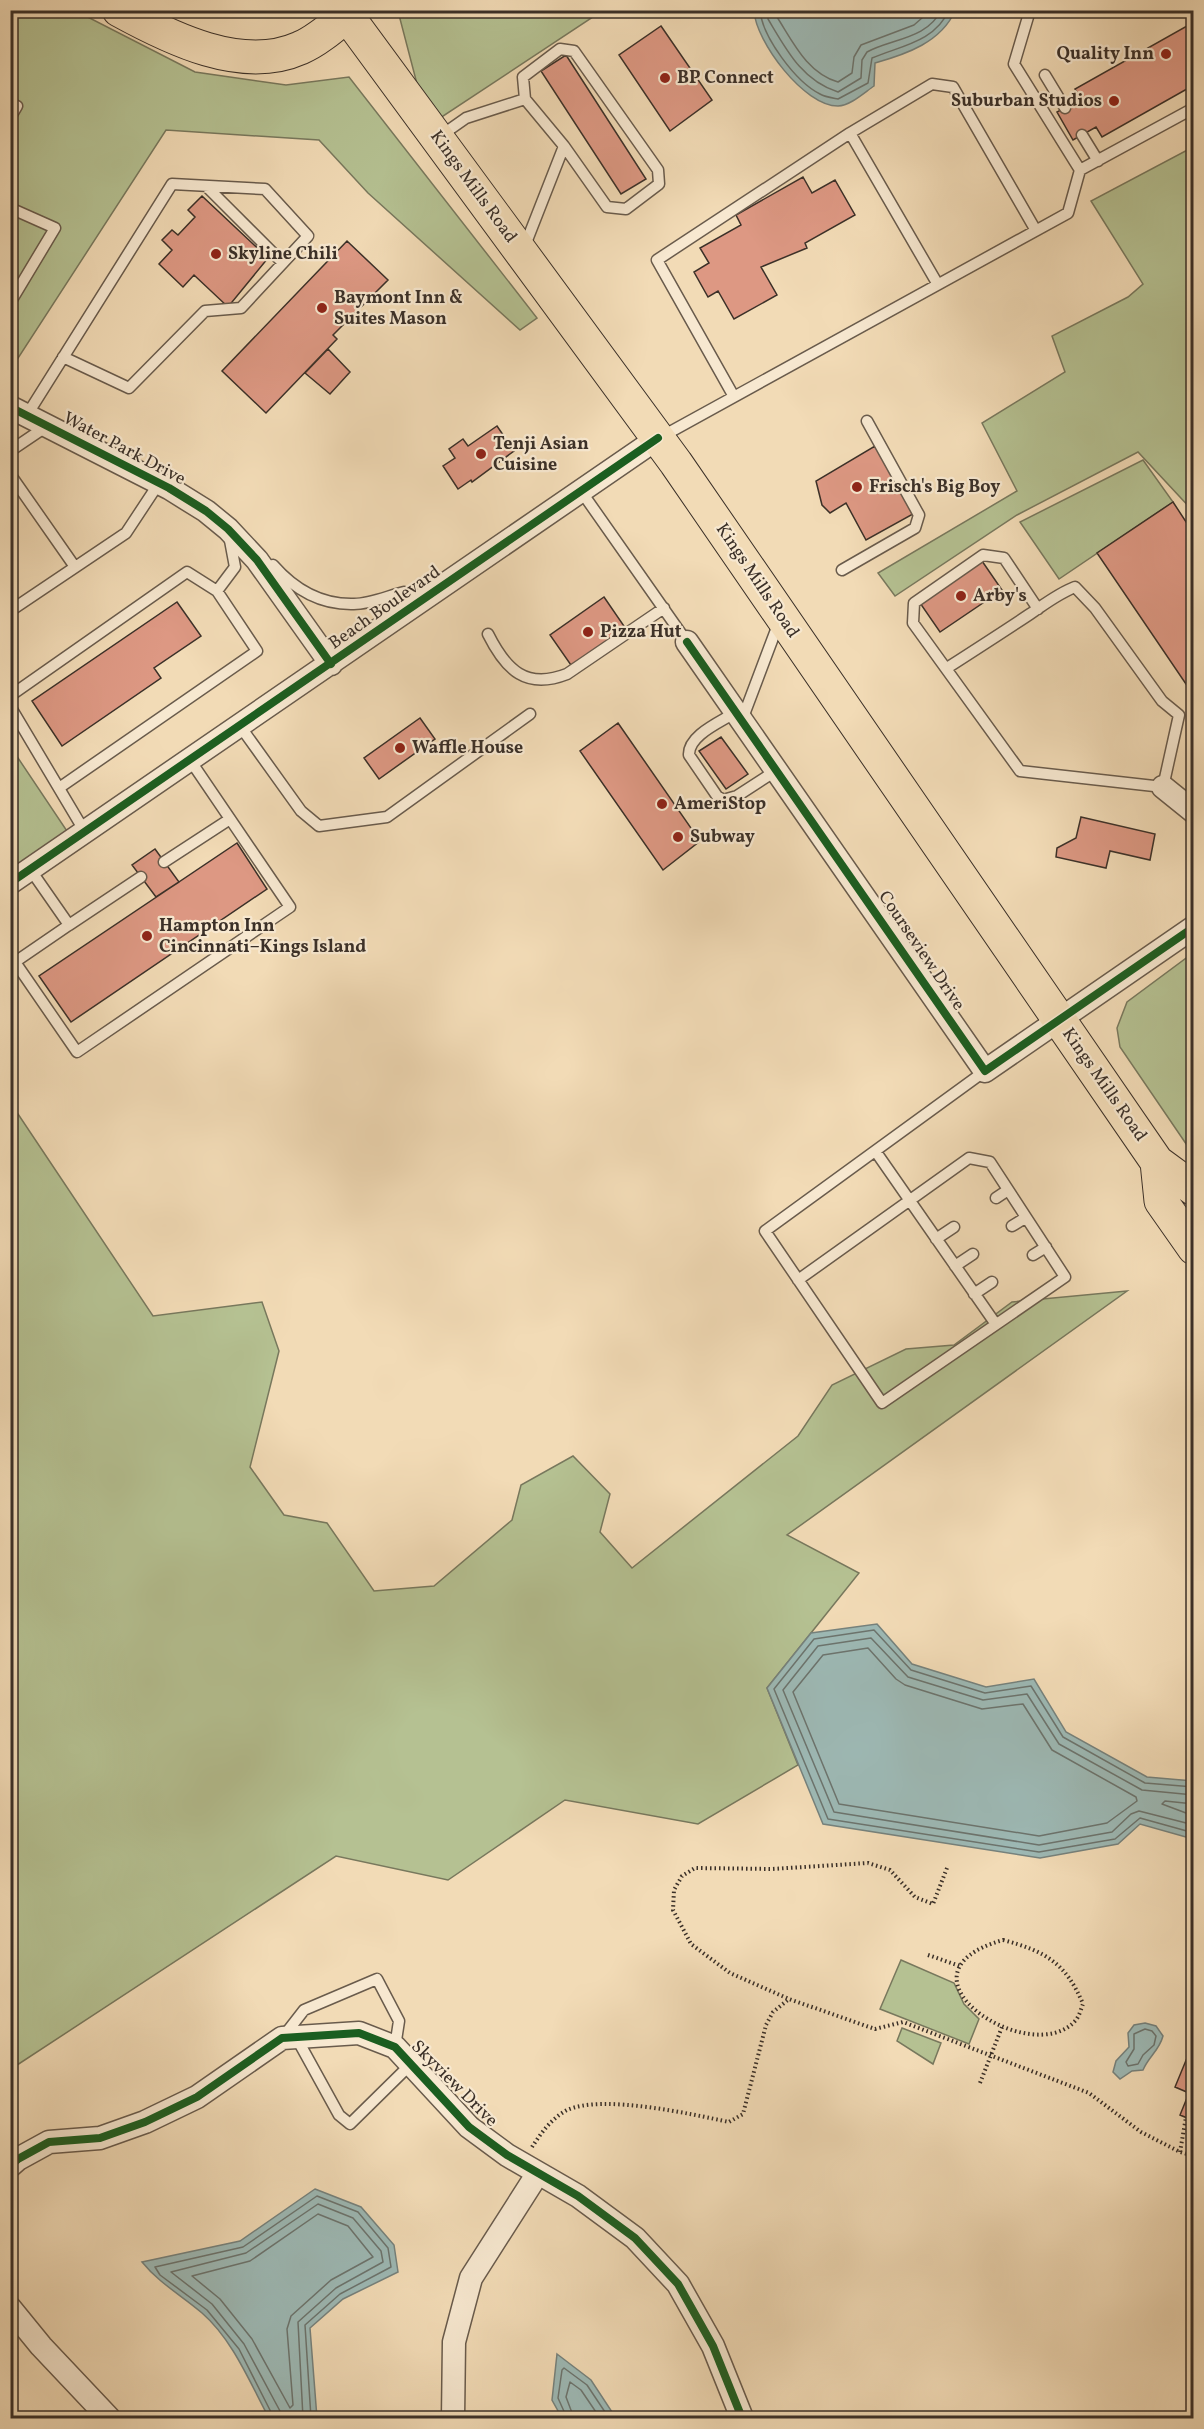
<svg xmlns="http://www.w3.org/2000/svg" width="1204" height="2429" viewBox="0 0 1204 2429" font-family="Vollkorn,serif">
<rect width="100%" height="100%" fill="#f2dbb6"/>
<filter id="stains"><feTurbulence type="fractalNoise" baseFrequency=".00333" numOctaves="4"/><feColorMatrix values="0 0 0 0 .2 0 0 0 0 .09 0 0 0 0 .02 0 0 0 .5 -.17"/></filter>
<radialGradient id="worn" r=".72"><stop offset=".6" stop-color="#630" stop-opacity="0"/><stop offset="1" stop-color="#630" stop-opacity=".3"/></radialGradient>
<path fill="#b5c192" stroke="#78785d" stroke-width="1.5" d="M404,10L602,11L428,126L399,15Z
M11,11H76L195,72L286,85L349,77L537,318L520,330L368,193L319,140L166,130L11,369Z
M1193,147V511L1138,452L1017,515L895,596L878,573L1017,491L982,423L1065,372L1052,336L1128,297L1143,284L1091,201Z
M1143,460L1173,502L1059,579L1020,522Z
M10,746L73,840L10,883Z
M1193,953V1154L1120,1047L1117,1028L1127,1002Z
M10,1102L153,1316L262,1302L279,1351L250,1467L284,1515L327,1523L374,1591L434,1586L512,1520L521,1485L573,1456L610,1494L600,1532L632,1568L798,1436L832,1385L906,1349L954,1345L1012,1302L1127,1291L787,1535L859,1573L767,1688L798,1765L698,1824L565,1800L448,1880L336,1856L11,2069Z
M901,1960L954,1983L964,2004L979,2019L969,2044L880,2009Z
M902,2028L941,2043L933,2064L897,2041Z"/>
<path fill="#9db9b5" stroke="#76827d" stroke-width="1.5" d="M754,11V10L955,11C941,42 907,54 875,63L874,86C865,92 850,106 838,106C804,106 756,42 754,11Z
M877,1624L912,1664L986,1687L1034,1679L1066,1732L1147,1777L1193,1781V1839L1140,1824L1118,1844L1040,1858L823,1824L767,1688L811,1633Z
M1145,2023L1156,2026L1163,2036C1159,2051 1149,2056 1143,2070L1132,2071L1120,2079L1113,2072L1116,2061L1129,2047L1128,2033L1134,2025Z
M315,2189L361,2207L394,2245L398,2272L343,2299L310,2328L317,2418H269C250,2383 233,2340 202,2313C181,2295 159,2283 142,2262L240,2241Z
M557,2354L591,2380L616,2418H562L552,2400Z"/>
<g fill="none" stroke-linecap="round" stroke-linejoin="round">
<path stroke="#6c746e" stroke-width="1.5" d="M760,10C762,37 796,82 820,94C825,97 833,98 838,99L868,83L872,58C900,46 935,42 949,10
M768,10V19C786,49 802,81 838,92L861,78L862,60L867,52C890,39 928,39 941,10
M777,10V17C793,42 807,73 838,82L852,73L854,57L861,45L914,25L931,10
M868,1648L896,1679L905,1685L982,1709L1023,1704L1052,1750L1136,1797L1137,1801L1107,1823L1039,1836L839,1804L793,1692L823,1655Z
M1194,1787L1145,1783L1063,1737L1031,1686L985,1693L911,1670L874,1630L814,1639L774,1689L828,1819L1039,1852L1115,1839L1140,1818L1194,1833
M1194,1795L1142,1790L1059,1744L1027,1694L983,1700L908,1677L871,1638L818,1646L783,1690L834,1812L1039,1845L1112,1832L1131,1814L1139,1811L1194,1825
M1194,1804L1165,1801L1162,1804L1194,1816
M1145,2029L1152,2031L1156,2036L1154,2045L1143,2055L1138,2064L1128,2066L1126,2062L1134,2049V2034Z
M318,2214L348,2226L373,2257L331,2280L291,2316L287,2329L293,2405L290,2408L252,2339L220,2299L192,2276L250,2261Z
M274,2418L239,2349L207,2310L160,2275L155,2267L243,2247L317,2196L358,2212L388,2248L391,2267L340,2294L305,2325L311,2418
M281,2418L280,2411L244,2344L212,2304L171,2272L246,2253L318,2204L353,2218L381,2251L383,2262L336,2288L298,2322L303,2418
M567,2418L558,2398L562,2370L564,2368L587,2385L609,2418
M574,2418L566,2397L570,2382L581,2390L600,2418"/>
</g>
<path fill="#dd9883" stroke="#3b3028" stroke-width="1.5" d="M1194,22V85L1102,137L1096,127L1073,140L1057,112L1081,99L1075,89Z
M661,26L712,100L670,131L619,55Z
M566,55L646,179L621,194L541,71Z
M803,177L812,193L835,180L855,215L805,243L807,248L761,267L777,295L734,319L718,291L708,297L694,272L709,263L700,248L741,225L736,215Z
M202,196L268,258L228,307L194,275L183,287L159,264L172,250L162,240L172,230L178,235L195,217L188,210Z
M347,241L388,280L333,335L337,339L266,413L222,371Z
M328,349L350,372L330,394L305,373Z
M497,426L514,451L472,482L471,480L458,489L443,466L455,458L449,449L463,439L468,446Z
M875,446L913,514L866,540L846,503L830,513L822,505L816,481Z
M1173,502L1194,534V687H1188L1097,553Z
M982,561L1002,590L940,632L920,603Z
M604,597L626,629L573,668L550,635Z
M177,602L201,636L154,668L161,678L62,746L32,701Z
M420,718L435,739L379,779L364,758Z
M618,723L700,841L663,870L580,751Z
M721,737L748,774L726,789L699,751Z
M1081,817L1155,834L1150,860L1110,851L1106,868L1056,857L1057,848L1076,838Z
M237,843L267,889L71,1022L39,976Z
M155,849L179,882L156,897L132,865Z
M1194,2041V2131L1188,2129L1192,2120L1180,2115L1189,2093L1175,2087Z"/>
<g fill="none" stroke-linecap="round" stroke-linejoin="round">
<g stroke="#695b4c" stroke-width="13">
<path id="lane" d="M1025,10L1028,17L1014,64L1080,170
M1045,75L1065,108
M10,104L17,106L10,118
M850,133L937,283
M1082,135L1098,161
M439,137L466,118L525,99
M206,186L283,263
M10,208L55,228L10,303
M524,248L564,146L607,207L626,209L659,184L658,170L574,51L560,49L523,77L525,99L564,146
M733,395L657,260L850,133L932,84L953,87L1035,229
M27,415L172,184L265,189L308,236L241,308L205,311L129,388L63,357
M661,437L1068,213L1080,170L1194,108
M10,451L47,426
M10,474L75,567
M581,491L687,642
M273,565C294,589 321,605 354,604C370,604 388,596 404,592L421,601
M842,570L915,528L919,515L867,421
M10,611L126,533L159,483
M488,634C506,670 526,690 567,674L664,608
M947,668C975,650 1003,632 1030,614C1045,604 1059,593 1075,587L1095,608L1162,701L1179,715L1163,787L1020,771L913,623L914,603L983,555L1004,558L1038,609
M10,696L187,572L217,591L235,567L229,535
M10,706L85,832
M736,712C721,722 688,735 689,755L717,796L723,800L737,796L777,770
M742,720L779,622
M240,726L301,811L319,826L387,817L530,714
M59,788L257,651L217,591
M164,862L230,819
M30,869L69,925L15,962L77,1052L290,907L190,760
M69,925L141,877
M876,1152L995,1323
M996,1198L1008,1190
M1012,1226L1025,1218
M936,1239L954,1227
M1033,1255L1046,1247
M955,1266L973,1254
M798,1280L969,1158L990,1162L1065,1277L882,1403L765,1231L985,1071
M974,1294L992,1282
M283,2037L304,2010L377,1979L399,2021L395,2047
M296,2037L339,2115L350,2124L412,2063"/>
</g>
<g stroke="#695b4c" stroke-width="25">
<path id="street" d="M10,407L169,488L206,511L228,529L257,560L331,664
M687,642L985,1071L1194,927
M1163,787L1194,812
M10,883L658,438
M10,2166L18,2159L49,2142L100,2138L145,2122L197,2097L282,2038L359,2033L395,2047L469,2127L507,2155L578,2196L635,2238L678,2284L713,2346L742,2418
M10,2308L41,2346L109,2418
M453,2418L454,2342L471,2278L538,2173"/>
</g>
<g stroke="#3b3028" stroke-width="35">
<path id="primary" d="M343,10L676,463L1157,1162L1194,1189
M1157,1162L1161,1201L1194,1248"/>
</g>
<g stroke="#3b3028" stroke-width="35">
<path id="highway" d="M119,10C170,38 242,74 300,48C319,40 337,23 353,10"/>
</g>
<path stroke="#3b3028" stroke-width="4" stroke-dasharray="1.5 3" stroke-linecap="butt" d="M947,1868L933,1904L915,1897L890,1870L868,1863L772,1869L695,1868L682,1876L674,1890L673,1910L691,1944L730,1973L789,1999L875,2029L903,2022L1089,2093L1141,2132L1180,2152L1194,2156
M1003,1940C1045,1951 1066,1963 1083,2004C1081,2009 1079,2017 1075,2021C1031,2070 882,1974 1003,1940Z
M928,1955L960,1966
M980,2083L1002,2027
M532,2147C541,2133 552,2118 567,2110C603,2094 691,2114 729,2122L743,2114L766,2025L773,2012L789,1999
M1180,2152L1186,2117"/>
<use href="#lane" stroke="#f7e8d0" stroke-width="10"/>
<use href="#street" stroke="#f7e8d0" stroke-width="22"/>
<use href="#primary" stroke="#f2dbb6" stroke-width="33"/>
<use href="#highway" stroke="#f2dbb6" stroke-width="33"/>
<g stroke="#f7e8d0" stroke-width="11">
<path id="cycleway" d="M10,407L169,488L206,511L228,529L257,560L331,664
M687,642L985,1071L1194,927
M10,883L658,438
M10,2166L18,2159L49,2142L100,2138L145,2122L197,2097L282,2038L359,2033L395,2047L469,2127L507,2155L578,2196L635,2238L678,2284L713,2346L742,2418"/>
</g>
<use href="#cycleway" stroke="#1b5e20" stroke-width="8"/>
</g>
<g fill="#8f2418" stroke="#f7e8d0" stroke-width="2">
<circle cx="1166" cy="54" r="6"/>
<circle cx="665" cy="78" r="6"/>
<circle cx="1114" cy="101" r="6"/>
<circle cx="216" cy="254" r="6"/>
<circle cx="322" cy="308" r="6"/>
<circle cx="481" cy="454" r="6"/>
<circle cx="857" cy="487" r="6"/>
<circle cx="961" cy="596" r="6"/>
<circle cx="588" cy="632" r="6"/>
<circle cx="400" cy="748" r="6"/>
<circle cx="662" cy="804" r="6"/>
<circle cx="678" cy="837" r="6"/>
<circle cx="147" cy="936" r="6"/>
</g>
<g text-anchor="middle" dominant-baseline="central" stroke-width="4.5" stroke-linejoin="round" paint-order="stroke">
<g font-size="18" font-weight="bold" fill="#3b3028" stroke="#f7e8d0" text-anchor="start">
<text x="1154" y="54" text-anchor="end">Quality Inn</text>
<text x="677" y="78">BP Connect</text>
<text x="1102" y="101" text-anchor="end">Suburban Studios</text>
<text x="228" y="254">Skyline Chili</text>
<text x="334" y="298">Baymont Inn &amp;<tspan x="334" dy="21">Suites Mason</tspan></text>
<text x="493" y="444">Tenji Asian<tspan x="493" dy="21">Cuisine</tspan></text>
<text x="869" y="487">Frisch's Big Boy</text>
<text x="973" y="596">Arby's</text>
<text x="600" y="632">Pizza Hut</text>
<text x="412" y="748">Waffle House</text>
<text x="674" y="804">AmeriStop</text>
<text x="690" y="837">Subway</text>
<text x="159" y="926">Hampton Inn<tspan x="159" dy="21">Cincinnati–Kings Island</tspan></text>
</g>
<g font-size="18" fill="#3b3028" stroke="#f7e8d0">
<text transform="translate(473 187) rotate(54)">Kings Mills Road</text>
<text transform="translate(124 449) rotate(28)">Water Park Drive</text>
<text transform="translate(757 581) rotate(56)">Kings Mills Road</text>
<text transform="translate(385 608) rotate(-35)">Beach Boulevard</text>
<text transform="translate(921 951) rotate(56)">Courseview Drive</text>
<text transform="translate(1104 1085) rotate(55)">Kings Mills Road</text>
<text transform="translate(454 2084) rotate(45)">Skyview Drive</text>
</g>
</g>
<rect width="1204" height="2429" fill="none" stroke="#f2dbb6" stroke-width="36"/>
<rect x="12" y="12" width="1180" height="2405" fill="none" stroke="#3b3028" stroke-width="3"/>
<rect x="18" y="18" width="1168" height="2393" fill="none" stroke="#3b3028" stroke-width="1.5"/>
<rect width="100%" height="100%" filter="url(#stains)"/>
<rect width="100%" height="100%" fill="url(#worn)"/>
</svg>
